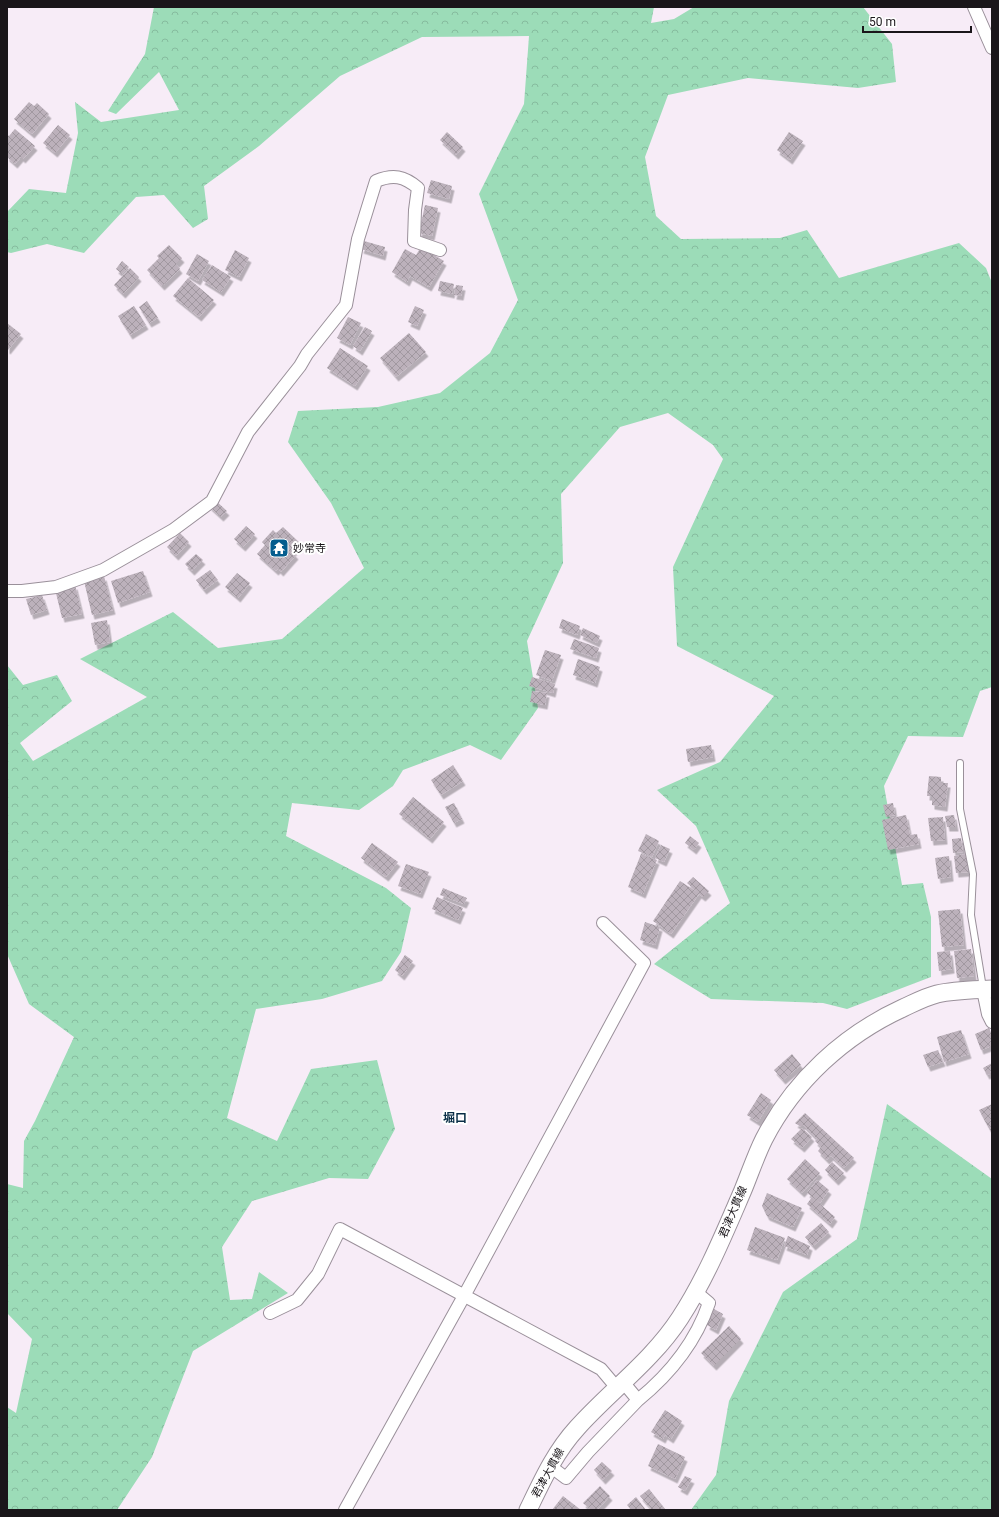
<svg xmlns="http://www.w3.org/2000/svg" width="999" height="1517" viewBox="0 0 999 1517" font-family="Roboto,'Noto Sans JP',sans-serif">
<defs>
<pattern id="forest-crowns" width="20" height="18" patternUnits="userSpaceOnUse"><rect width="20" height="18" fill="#9cdcb8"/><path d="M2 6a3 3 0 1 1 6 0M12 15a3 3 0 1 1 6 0" fill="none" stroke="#86bc9e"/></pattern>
<pattern id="building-cross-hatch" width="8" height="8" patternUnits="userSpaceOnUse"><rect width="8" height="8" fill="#bcb1bb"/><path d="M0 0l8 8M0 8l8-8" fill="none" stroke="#a198a0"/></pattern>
<filter id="shadow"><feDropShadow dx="2.5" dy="4.5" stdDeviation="0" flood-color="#0004"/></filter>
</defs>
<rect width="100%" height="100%" fill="#f7ecf7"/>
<path fill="url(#forest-crowns)" d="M154,7H654L651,23L674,19L694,7H863L892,44L896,82L858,88L748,78L668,95L645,157L656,216L681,239L780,238L807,230L839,278L959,243L986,268L992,283V687L980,691L963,737L908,736L884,786L902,885L923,883L931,917V977L847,1009L823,1003L711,999L654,964L730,903L696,826L657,790L720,762L774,696L677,646L673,567L723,459L713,445L668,413L620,427L561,494L563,563L527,641L538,708L501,760L470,745L403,770L393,786L359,810L292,803L286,836L386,888L411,908L401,952L382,981L322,999L256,1009L227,1118L277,1141L311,1069L377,1060L395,1129L368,1179L329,1178L252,1201L222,1247L230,1300L252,1299L259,1272L288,1293L193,1351L152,1457L117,1510H7V1407L16,1413L32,1339L7,1313V1184L23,1188L24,1141L35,1121L74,1037L29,1004L7,954V665L23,685L57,675L72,701L20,743L33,761L147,697L80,659L173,612L218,648L282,639L364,568L331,503L288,442L298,411L378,407L440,393L490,353L518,300L479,194L524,104L529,36L422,37L340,76L259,146L204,186L208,219L193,228L164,195L136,197L84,253L47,244L11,253L7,252V212L29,189L66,193L78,133L75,102L101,122L179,110L159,72L116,114L108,111L145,54Z
M887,1104L992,1179V1510H691L716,1475L729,1401L783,1292L857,1239Z"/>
<path fill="url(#building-cross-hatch)" filter="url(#shadow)" d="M29,102L34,106L37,103L49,114L32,134L14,119Z
M58,125L70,135L55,153L43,143Z
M15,129L35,146L23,159L21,157L15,164L7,157V135L9,136Z
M447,132L463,147L456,155L440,140Z
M789,132L803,141L790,160L777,150Z
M431,180L452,186L449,199L427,193Z
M425,205L438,208L432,236L419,233Z
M364,241L385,247L383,256L361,249Z
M169,245L182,258L176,264L180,269L162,286L147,270L159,258L157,256Z
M421,247L444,261L429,287L410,276L407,282L392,272L405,249L416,255Z
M235,250L249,258L239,277L225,270Z
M197,254L209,261L198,281L186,274Z
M122,261L129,267L122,274L116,269Z
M212,265L231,277L221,292L202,280Z
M130,268L139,277L123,294L114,285Z
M188,278L214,300L199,317L173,296Z
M440,281L454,284L452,294L438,291Z
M456,285L463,286L461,296L454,295Z
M147,301L158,318L149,323L139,307Z
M134,306L146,325L130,335L118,316Z
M415,306L424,310L417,326L408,322Z
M348,317L361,323L350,345L337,338Z
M7,323L21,334L8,350L7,349Z
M365,327L372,331L360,351L353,346Z
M409,333L426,352L396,377L380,358Z
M340,348L368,366L355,386L327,368Z
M215,500L227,511L221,517L209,506Z
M246,526L255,534L243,547L234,539Z
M283,527L301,544L293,552L296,555L281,572L278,569L276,571L257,554L265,545L262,542L273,530L276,533Z
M180,533L189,542L176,556L167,547Z
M196,554L203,560L192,571L185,564Z
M210,570L218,580L204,590L196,580Z
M143,571L150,592L118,603L111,581Z
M237,573L250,583L238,598L225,587Z
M104,576L113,610L92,615L84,581Z
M75,585L82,614L62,618L55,589Z
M42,595L47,610L31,615L26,599Z
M562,619L580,626L577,635L559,628Z
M107,620L110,642L95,645L91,623Z
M583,628L600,636L597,643L580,635Z
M574,639L599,648L596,658L570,649Z
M545,650L561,655L552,681L536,675Z
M578,659L600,667L595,683L573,675Z
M532,677L555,684L553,693L529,686Z
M532,691L547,693L545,705L530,702Z
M711,745L713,757L688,762L686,749Z
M453,765L463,781L441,795L431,780Z
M929,776L941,777V783H948L945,807L932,805V796H927Z
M413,797L444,822L430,839L399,814Z
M454,803L462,819L454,823L445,807Z
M893,803L895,815L886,817L883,805Z
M906,815L910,835L917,834L919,844L888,850L882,820Z
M954,815L956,827H947L945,816Z
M943,817L945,840L931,841L928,818Z
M646,834L659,841L652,857L638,851Z
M690,836L699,843L694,850L685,843Z
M961,838L963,852L953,853L952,839Z
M372,843L398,862L386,877L361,858Z
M661,845L670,849L664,862L655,858Z
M641,854L657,860L643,894L628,887Z
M966,854L968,872L956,873L954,856Z
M949,856L951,877L938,879L935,858Z
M406,864L429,872L420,894L398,886Z
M693,877L709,891L703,897L699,894L671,934L653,921L680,881L697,892L687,883Z
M443,888L467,898L464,904L440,895Z
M437,897L463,908L458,920L432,909Z
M960,909L964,945L942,947L938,911Z
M645,922L660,927L655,945L640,940Z
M971,949L974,976L957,978L954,951Z
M950,951L952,969L939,971L937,952Z
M405,955L413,961L402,976L395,970Z
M989,1028L992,1035V1046L981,1050L975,1034Z
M961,1030L969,1054L944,1062L937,1037Z
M938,1050L943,1062L928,1067L923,1055Z
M792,1054L801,1065L783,1080L774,1070Z
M992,1063V1073L987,1075L983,1068Z
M761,1093L771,1100L758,1122L747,1115Z
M992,1104V1134L979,1110Z
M805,1113L854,1158L844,1168L831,1156L827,1160L818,1151L821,1147L815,1141L817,1139L803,1125L801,1127L795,1123Z
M802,1128L812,1137L802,1148L791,1139Z
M805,1159L820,1173L802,1193L787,1179Z
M832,1162L844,1173L836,1181L825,1170Z
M817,1180L829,1190L820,1203L807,1193Z
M767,1193L802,1208L793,1227L767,1216L762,1206Z
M812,1197L835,1217L830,1224L807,1204Z
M821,1223L829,1232L813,1246L805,1237Z
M755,1227L785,1238L777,1260L747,1250Z
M788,1236L810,1246L807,1255L784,1246Z
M714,1309L723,1314L716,1330L707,1325Z
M729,1326L741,1339L714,1366L701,1353Z
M665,1410L682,1421L671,1439L665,1435L663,1439L651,1432Z
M658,1444L685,1457L675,1479L648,1466Z
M602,1462L612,1471L603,1480L594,1470Z
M685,1476L692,1479L685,1491L678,1487Z
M600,1486L610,1496L597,1510H591L583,1503Z
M649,1489L666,1510H652L640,1496Z
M563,1496L581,1510H552Z
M636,1497L646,1510H631L627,1505Z"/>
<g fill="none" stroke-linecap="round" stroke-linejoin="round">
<g stroke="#9a909a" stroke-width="8">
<path id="service" d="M960,763V809L973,874L971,915L983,988"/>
</g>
<g stroke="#9a909a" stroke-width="14">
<path id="minor" d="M974,7L992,48
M7,591H22L56,587L103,570L173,530L212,501L248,432L300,366L307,354L346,305L358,239L376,181C393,174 404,176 418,188L415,210L414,241L440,250
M983,990L988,1014L992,1022
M270,1313L297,1300L318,1274L340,1229L601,1369L617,1388
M638,1400C670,1374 696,1341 709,1303L696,1292
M550,1466L566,1478L588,1452L638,1400L623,1382
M345,1510L464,1296L644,963L603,923"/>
</g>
<g stroke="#9a909a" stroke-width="19">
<path id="secondary" d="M528,1510C542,1481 555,1452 577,1428C610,1391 652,1361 680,1318C706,1278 724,1234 743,1190C750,1173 756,1155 764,1139C794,1081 844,1035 903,1008C914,1003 925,997 937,994C955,990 974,990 992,989"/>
</g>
<use href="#service" stroke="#fff" stroke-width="6"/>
<use href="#minor" stroke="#fff" stroke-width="12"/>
<use href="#secondary" stroke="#fff" stroke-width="17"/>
</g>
<defs>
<g id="temple-square" transform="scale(1)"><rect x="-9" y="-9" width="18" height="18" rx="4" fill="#045d8e" stroke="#fff"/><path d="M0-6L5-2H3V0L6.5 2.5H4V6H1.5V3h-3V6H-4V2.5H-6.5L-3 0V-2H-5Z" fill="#fff"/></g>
</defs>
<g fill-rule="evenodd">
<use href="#temple-square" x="279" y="548"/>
</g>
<g text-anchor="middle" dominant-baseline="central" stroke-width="4" stroke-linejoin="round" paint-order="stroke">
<g font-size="11" fill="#1a161a" stroke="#fff" text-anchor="start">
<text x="293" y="548">妙常寺</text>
</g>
<g font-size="11" fill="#1a161a" stroke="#fff">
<text transform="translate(733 1212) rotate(-67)">君津大貫線</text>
<text transform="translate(548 1473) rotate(-61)">君津大貫線</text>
</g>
<g font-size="12" font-weight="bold" fill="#092e46" stroke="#fff">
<text x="455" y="1118">堀口</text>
</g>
</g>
<rect width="999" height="1517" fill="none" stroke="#1a161a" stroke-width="16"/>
<path d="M863 26v6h108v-6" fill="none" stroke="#1a161a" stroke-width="2"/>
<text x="869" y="26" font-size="12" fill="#1a161a" stroke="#ffffff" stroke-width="3" paint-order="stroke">50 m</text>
</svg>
